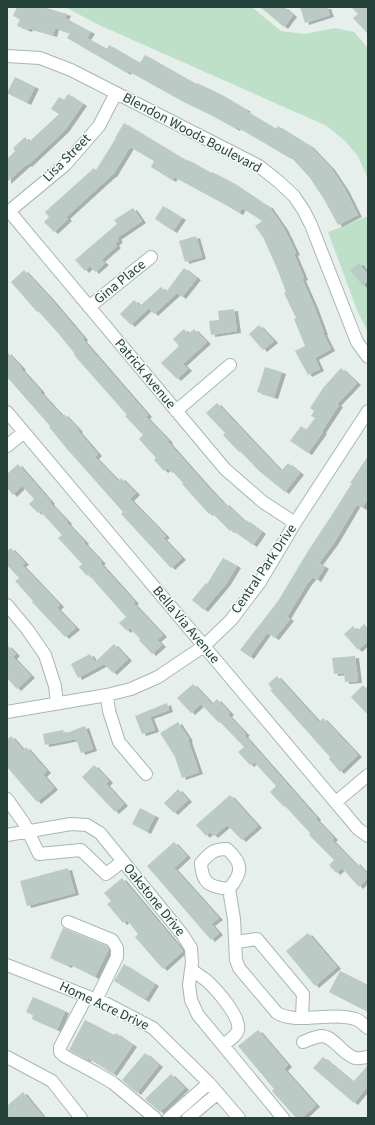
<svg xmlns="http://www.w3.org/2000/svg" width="375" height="1125" viewBox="0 0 375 1125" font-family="'Source Sans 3',sans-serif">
<defs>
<filter id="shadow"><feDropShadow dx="4" dy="2" stdDeviation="0" flood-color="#0004"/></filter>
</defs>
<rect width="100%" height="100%" fill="#e6efeb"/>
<path fill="#bfe0c8" d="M65,7H252L281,31L304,34L335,28L354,32L368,48V179L358,156L345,141L327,126L99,25Z
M368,216V333L357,310L328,232Z"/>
<path fill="#bbcac4" filter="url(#shadow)" d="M17,7H43L67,14L65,18L91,32L87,38L107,49L109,45L140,63L145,55L196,84L197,83L220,94L247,110L246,111L276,129L278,126L310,146L331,168L345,189L358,215L338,225L325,201L310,178L289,155L288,157L237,127L236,129L211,115L182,101L128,71L127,73L67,38L70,33L55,28L53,35L29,28L28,30L17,26L20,19L13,16Z
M260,7H284L293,15L284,27Z
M300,7H327L330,15L305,23Z
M351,7H368V34L353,18L358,14Z
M15,77L35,87L27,103L7,93Z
M68,94L83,104L65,130L28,165L27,164L7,182V159L15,151L13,148L25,137L29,142L59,114L51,109L59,97L64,100Z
M124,123L187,161L188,160L211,173L212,172L233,183L267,206L268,205L284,228L296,253L294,254L304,278L302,279L314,306L324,333H323L331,349L315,358L320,369L308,375L295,351L305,346L294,319L296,318L284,293L286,292L276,266L263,237L255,226L262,221L242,208L239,213L226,205L174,177L172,180L151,167L154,161L130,147L113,175H112L66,217L68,219L54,232L44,222L49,217L45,212L94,168L96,170L116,138H115Z
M163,206L182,218L173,231L155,219Z
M133,208L142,221L117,238L119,240L115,244L117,246L101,260L105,263L95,272L90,266L85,271L75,260L117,224L114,220Z
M196,236L202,257L185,262L179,241Z
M359,263L368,274V281L363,286L350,270Z
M184,268L197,278L182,297L177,293L154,314L149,308L131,325L120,314L134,300L140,306L161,287L166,292Z
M24,270L51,299L84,338L83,340L148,415L146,417L169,441L168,442L207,486L224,504L225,503L245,522L246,520L262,532L253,545L232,530L230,531L211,512L209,514L182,484L183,483L173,472L172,473L168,468L164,471L154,460L156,458L139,439L143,435L125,416L127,415L74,355L75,354L58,333L38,311L37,312L11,282Z
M234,309L237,331L211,335L209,321L219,320L218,311Z
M259,325L274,341L263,350L249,334Z
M184,329L188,334L194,329L207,342L183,364L188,369L177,379L161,363L179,346L173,339Z
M7,352L22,368L21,369L41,391L40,392L62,416L64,414L79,430L78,431L98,454L95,457L118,481L121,478L136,493L130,499L166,536L163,538L182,558L171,568L121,514L123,512L67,449L49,427L50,426L7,377Z
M265,367L282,372L274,397L257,392Z
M341,368L357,383L337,404L339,405L322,431L323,432L308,453L290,441L301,426L306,430L315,418L311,416L314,411L310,408L323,388Z
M217,403L281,471L288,463L300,473L285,492L259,471L240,451L239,452L223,435L225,433L206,413Z
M368,456V499L362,508L357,504L334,543L319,563L325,567L317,580L313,577L307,584L287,617L290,619L275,638L267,633L250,657L240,650L278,601L308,551L335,510L352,483H350Z
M18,464L51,502L50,503L68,522L67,523L85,542L84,543L102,562L100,563L135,602L133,603L163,635L157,640L162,645L152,654L139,640L140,639L130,628L127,631L119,623L126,617L88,574L87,576L79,567L82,564L58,538L62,535L40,511L38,513L29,504L34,499L22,486L13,495L7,488V474Z
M11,548L25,563L22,565L60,605L57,608L76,628L65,637L32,602L33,601L15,581L19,578L7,565V551Z
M223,558L237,566L226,584L204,610L192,600L206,583L207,584Z
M364,624L368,628V641L358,650L344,634L353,626L357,631Z
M114,644L128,659L113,673L104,664L78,678L71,664L90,654L95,662Z
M7,645L16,654L13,657L31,676L17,689L7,678Z
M355,656L358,681L345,682L344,673L334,674L332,658Z
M277,676L319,722L323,718L358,755L340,772L329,759L330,757L270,690L272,689L268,684Z
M193,684L212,704L217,699L230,713L228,715L246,734L244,735L317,818L316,819L334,838L332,840L355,864L356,862L368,875V878L359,887L342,868L336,873L329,865L334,860L309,835L310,833L285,806L284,807L270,792L276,786L254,762L250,765L238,752L244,747L220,722L219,723L201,704L191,713L177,698Z
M363,685L368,691V715L351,697Z
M167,703L169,710L150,717L155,730L142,734L135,716Z
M178,722L189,739L188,740L199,772L182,778L175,757L160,733Z
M85,726L93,749L81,753L76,739L45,745L43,734L63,730L64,734Z
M11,736L23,750L26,747L47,771L43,775L54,788L37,802L7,767V740Z
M94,765L109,781L106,784L124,804L115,812L82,777Z
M178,789L188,800L174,813L164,803Z
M230,795L258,826L242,840L227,825L214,836L210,832L206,836L196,825Z
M140,808L155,816L147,832L132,824Z
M174,842L187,856L174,868L219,918L211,924L219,933L211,940L147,866Z
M68,868L75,893L27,906L20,881Z
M122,878L183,951L163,969L135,937L138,934L127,920L123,923L107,904L111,901L104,893Z
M63,928L107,946L109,949L95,977L69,964L68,966L50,958Z
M308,933L337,967L315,986L286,951Z
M124,964L155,984L145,1000L114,981Z
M340,971L368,985V1012L329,992Z
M33,997L65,1011L57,1030L32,1019L33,1015L26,1012Z
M85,1020L114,1035L116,1033L133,1045L113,1074L88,1058L87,1060L69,1050Z
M258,1030L288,1065L284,1069L316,1105L302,1118H296L272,1091L274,1089L238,1046Z
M145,1053L159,1065L137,1093L122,1080Z
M323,1057L353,1082L368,1065V1086L354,1103L313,1068Z
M171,1074L185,1088L160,1112L145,1099Z
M23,1092L44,1118H7V1106Z"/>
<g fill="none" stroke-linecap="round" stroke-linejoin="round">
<g stroke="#a8b8b2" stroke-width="14">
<path id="minor" d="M7,56L40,58L71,70L259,166L279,182L294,196L304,211L311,225L357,342L368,357
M9,211L225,469L263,502L295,523
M7,213L65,165L99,126L116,93
M89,307L151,257
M176,411L230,365
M7,412L358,829L368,836
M7,446L24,432
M7,605L27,629L45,655L55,686L57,703
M107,695L109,711L119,742L146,774
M7,712L107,695L131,689L158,677L204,646L231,620L260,582L295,523L368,411
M7,799L24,823L39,854L81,850L106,874L123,861
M336,802L368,775
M7,835L71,824L87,825L100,833L182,934L191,948L192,963L189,985L191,1000L198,1015L283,1118
M229,889C210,887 202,884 201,863C210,853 213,849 227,849C244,864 242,873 229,889L234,919L236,960L239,968L277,1013C298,1025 330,1011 355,1019C360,1020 364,1025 368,1028
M68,922L112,940L117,948V957L96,1000
M236,942L257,939L303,994L302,1017
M7,965L107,1004L153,1028L209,1083L239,1118
M191,970C197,973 202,977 207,981C216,989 241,1017 238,1030C236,1037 228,1041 223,1045
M87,996L60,1047V1052L64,1056L96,1073L113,1083L155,1118
M303,1042C308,1040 314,1037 321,1036C334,1036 342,1054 355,1058C359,1059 364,1057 368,1057
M7,1057L52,1081L81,1118
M169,1118L209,1083
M188,1118L218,1093"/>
</g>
<use href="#minor" stroke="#fff" stroke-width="12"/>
</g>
<g text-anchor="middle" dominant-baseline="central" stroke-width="3" stroke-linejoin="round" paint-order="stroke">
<g font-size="14" fill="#24423a" stroke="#f7fbf9">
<text transform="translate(192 133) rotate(28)">Blendon Woods Boulevard</text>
<text transform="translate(67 158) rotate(-45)">Lisa Street</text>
<text transform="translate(120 282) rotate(-39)">Gina Place</text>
<text transform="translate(145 374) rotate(50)">Patrick Avenue</text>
<text transform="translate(264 569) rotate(-56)">Central Park Drive</text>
<text transform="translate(186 625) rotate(50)">Bella Via Avenue</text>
<text transform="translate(154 900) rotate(51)">Oakstone Drive</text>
<text transform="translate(104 1006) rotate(25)">Home Acre Drive</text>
</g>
</g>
<rect width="375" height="1125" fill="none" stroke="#24423a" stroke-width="16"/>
</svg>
